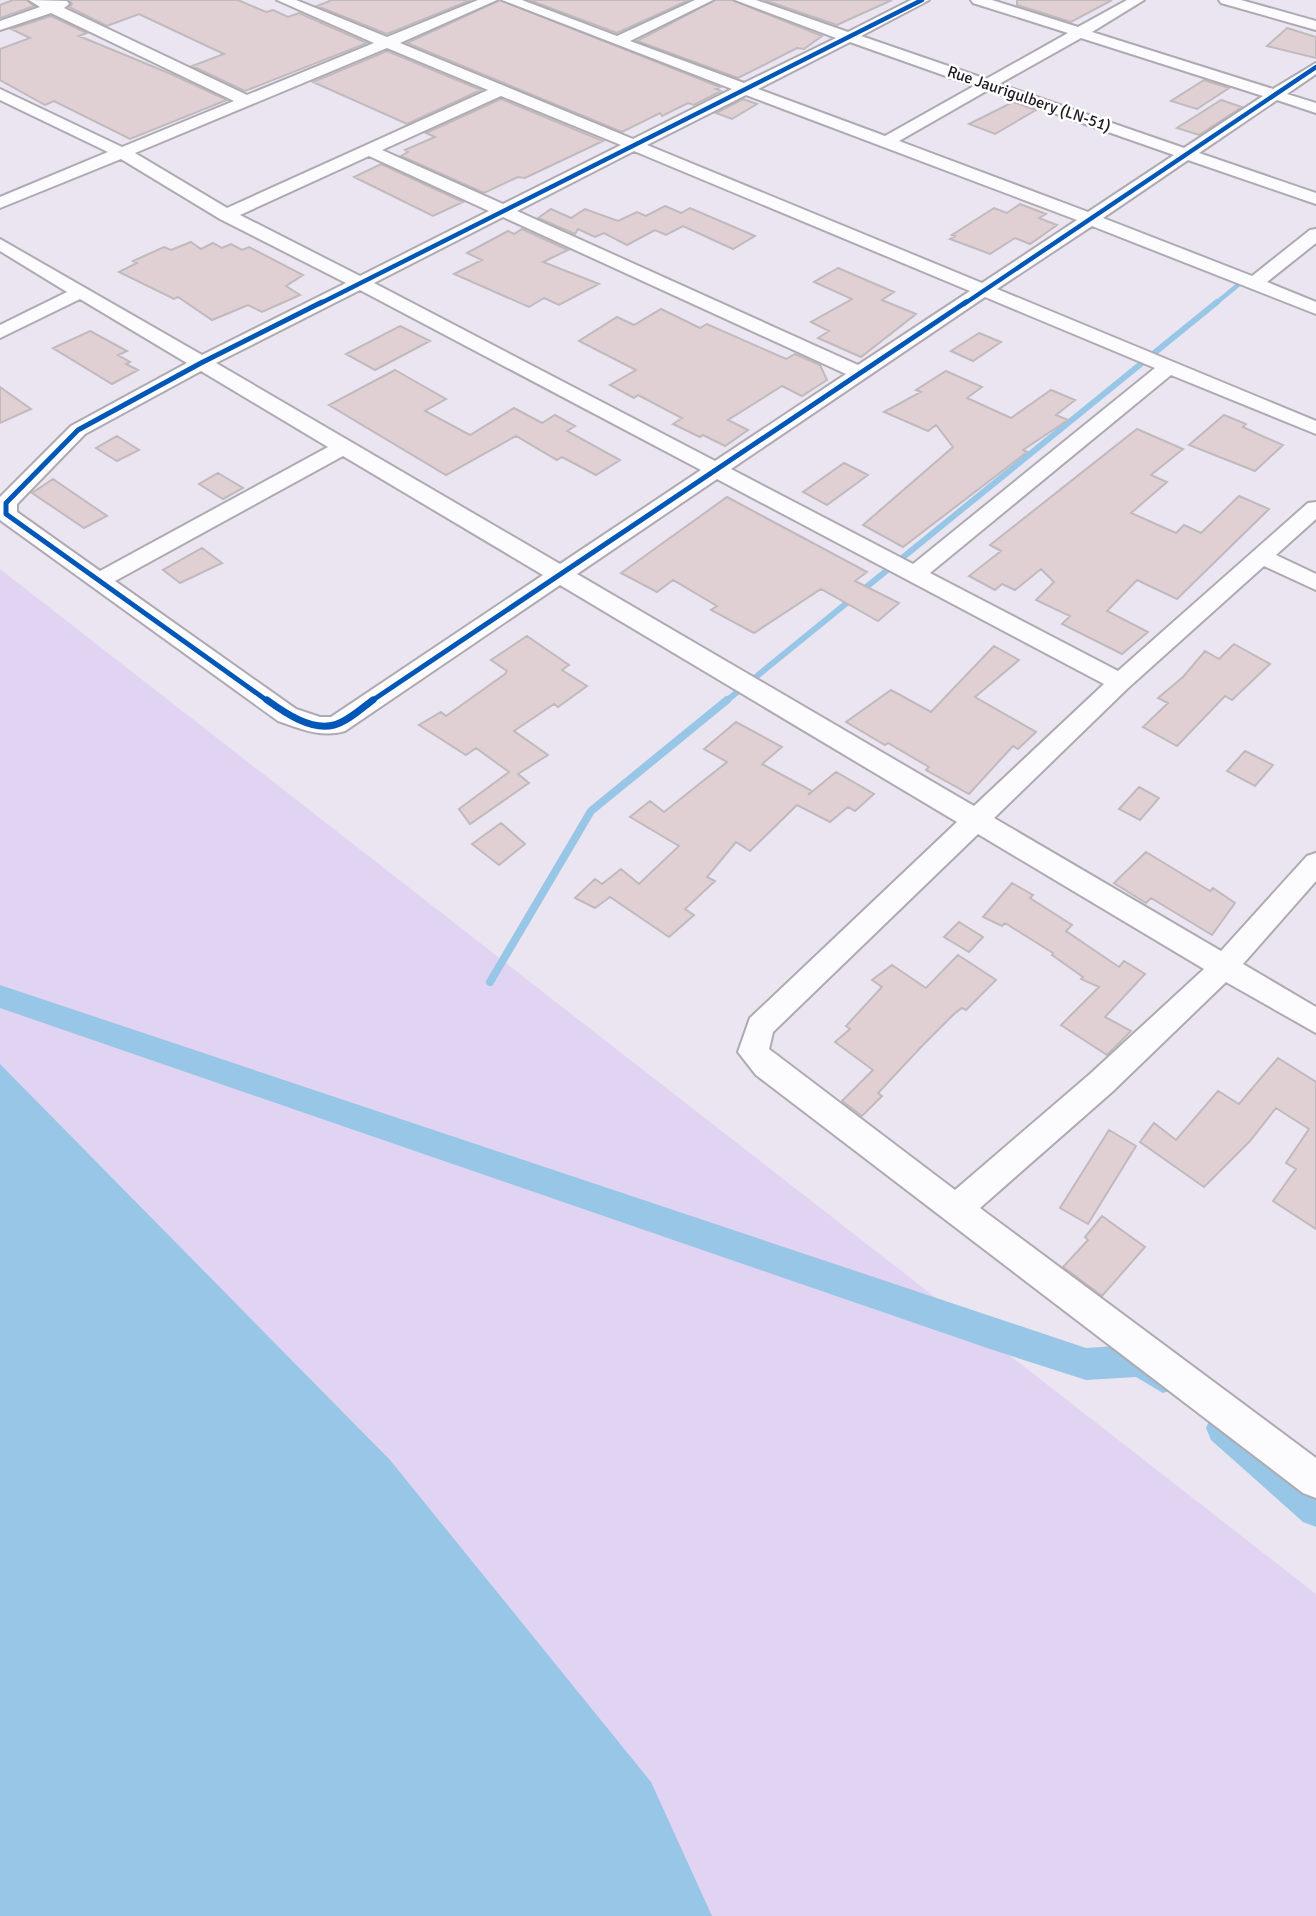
<svg xmlns="http://www.w3.org/2000/svg" width="1316" height="1916" viewBox="0 0 1316 1916" font-family="Signika,sans-serif">
<rect width="100%" height="100%" fill="#eae5f0"/>
<path fill="#e1d4f3" d="M0,569L1316,1594V1916H0Z"/>
<path fill="#97c6e6" d="M0,1064L390,1460L651,1782L712,1916H0Z"/>
<g fill="none" stroke-linecap="round" stroke-linejoin="round">
<path stroke="#97c6e6" stroke-width="4.5" d="M1215,304L1238,285"/>
<path stroke="#97c6e6" stroke-width="6" d="M725,702L1217,302"/>
<path stroke="#97c6e6" stroke-width="8" d="M490,982L591,811L727,700"/>
<path fill="#97c6e6" fill-rule="evenodd" d="M0,985L1086,1348C1121,1346 1163,1338 1180,1377L1175,1389L1163,1393L1136,1377L1086,1380L993,1350L0,1008Z
M1223,1411L1235,1416L1316,1485V1527L1303,1522L1211,1440L1206,1428L1211,1416Z"/>
</g>
<path fill="#e1d0d3" stroke="#c0b9bd" stroke-width="2" d="M13,0H27L34,6L0,18V5Z
M69,0H238L266,12L273,10L288,17L299,13L367,43L245,91L192,66L224,54L139,14L107,26L69,7L72,4Z
M332,0H471L387,34L317,6Z
M500,0L720,87L716,89L721,91L694,105L688,103L662,116L660,113L622,132L407,43Z
M529,0H689L617,33Z
M715,0H732L822,36L804,49L797,48L738,78L637,41Z
M764,0H892L837,25Z
M1017,0H1112L1071,22L1017,5Z
M51,16L87,33L79,36L171,74L227,100L130,139L54,101L45,105L0,80V49L30,38L11,29Z
M1287,28L1316,37V58L1267,46Z
M387,51L481,90L407,124L313,82Z
M1204,80L1229,88L1197,109L1171,101Z
M501,99L603,141L525,178L518,177L484,193L401,156L408,152L405,150L435,137L426,133Z
M743,99L757,104L732,119L716,113Z
M1221,100L1242,107L1199,135L1177,128Z
M1013,102L1036,110L995,134L969,124Z
M381,164L463,202L433,216L354,177Z
M1020,204L1046,214L1039,218L1057,225L1030,244L1015,238L990,254L950,239L955,236L952,235L994,208L1007,213Z
M665,206L681,213L690,208L755,236L733,249L683,226L666,235L655,230L627,245L604,233L595,237L578,229L575,234L538,218L551,209L571,218L585,209L618,221L637,212L646,216Z
M522,229L568,250L543,262L599,284L559,305L544,298L529,307L454,274L482,260L467,253L508,231L514,234Z
M191,242L201,249L213,243L222,248L231,244L242,250L249,247L303,275L286,286L300,295L262,312L248,305L212,320L178,297L174,299L119,272L137,263L133,261L164,247L171,250Z
M838,268L894,292L882,300L916,314L861,357L818,338L829,331L811,322L852,299L814,282Z
M661,309L700,328L707,324L786,359L795,354L820,365L827,380L802,396L782,386L728,420L748,430L725,446L703,435L700,437L673,424L682,418L638,395L634,398L610,385L636,370L579,341L617,317L634,325Z
M400,326L430,341L375,370L346,354Z
M90,331L127,351L118,355L130,362L126,364L138,370L112,384L53,348Z
M979,333L1001,342L973,361L951,351Z
M395,370L446,399L425,411L470,435L514,408L542,423L555,415L575,426L567,431L620,460L596,475L562,457L557,460L516,436L446,475L329,405Z
M946,371L982,387L967,398L1011,418L1051,390L1075,400L1056,415L1068,420L1023,450L1027,452L903,547L863,525L953,447L936,425L928,431L884,412L921,392L916,390Z
M0,387L31,409L0,423Z
M1224,415L1246,424L1243,427L1262,436L1283,445L1255,471L1189,445Z
M1137,429L1183,449L1151,475L1167,482L1131,513L1176,533L1184,525L1201,533L1239,496L1269,509L1177,599L1137,580L1107,611L1148,632L1122,654L1062,624L1070,616L1036,600L1054,582L1041,569L1015,590L1002,584L995,590L969,576L1001,551L990,545Z
M117,436L139,450L117,461L96,448Z
M844,463L868,475L827,505L803,492Z
M218,473L243,488L223,499L199,484Z
M53,479L107,516L84,528L32,493Z
M727,497L867,572L855,581L899,603L878,621L821,589L754,633L711,610L717,606L673,580L657,592L621,573Z
M202,548L222,563L180,583L163,570Z
M527,636L569,665L562,670L587,686L558,707L554,704L514,731L548,755L518,774L529,783L470,824L459,809L509,772L476,748L466,755L419,725L441,712L446,716L505,674L507,671L491,660Z
M1234,644L1270,664L1232,700L1225,696L1177,746L1143,727L1168,703L1158,698L1183,677L1205,651L1219,659Z
M994,646L1019,660L975,697L1036,732L1018,749L1013,746L969,794L926,770L929,767L888,743L885,745L846,722L891,690L931,712Z
M736,722L782,747L762,764L812,791L808,795L836,772L874,794L855,811L848,807L830,822L797,805L750,851L736,842L707,877L715,881L685,909L694,915L669,937L610,897L595,908L575,898L595,879L602,884L621,869L639,884L679,846L630,817L650,801L664,812L727,762L704,749Z
M1245,751L1273,765L1255,786L1227,771Z
M1139,787L1159,798L1140,820L1119,809Z
M501,823L525,844L499,865L472,844Z
M1146,852L1210,891L1213,888L1235,903L1212,935L1151,898L1146,903L1114,883Z
M1012,883L1033,895L1030,898L1072,925L1066,931L1119,967L1124,961L1145,974L1105,1017L1131,1031L1107,1055L1061,1025L1099,987L1081,979L1083,977L1052,955L1053,953L1005,923L1002,926L983,917Z
M959,922L983,937L969,952L944,937Z
M958,955L996,980L966,1010L962,1008L954,1014L921,1047L878,1093L882,1096L862,1116L842,1101L873,1070L835,1042L850,1029L846,1026L882,987L872,980L892,965L926,988Z
M1278,1058L1316,1082V1229L1273,1201L1296,1169L1286,1163L1309,1129L1276,1108L1250,1141L1204,1187L1140,1142L1154,1123L1176,1140L1218,1091L1239,1104Z
M1109,1130L1136,1146L1088,1224L1060,1208Z
M1102,1216L1145,1247L1102,1296L1063,1267L1088,1240L1085,1237Z"/>
<g fill="none" stroke-linecap="round" stroke-linejoin="round">
<g stroke="#aeaab2" stroke-width="4">
<path id="minor" d="M29,0L67,1L69,4L64,8L247,95L374,43L277,0H296L387,37L478,0H497L400,43L633,139L732,89L502,0H522L617,36L695,0H713L630,41L744,83L836,38L735,0H756L848,32L911,0H929L861,36L986,79L1068,33L973,3L971,0H992L1078,27L1127,0H1144L1092,32L1273,89L1316,63V74L1287,94L1316,103V113L1277,100L1199,153L1316,193V204L1188,160L1103,218L1252,276L1310,230L1316,229V243L1267,282L1316,302V314L1092,226L997,289L1316,421V434L1171,375L930,573L1118,671L1308,503L1316,502V519L1276,555L1316,574V590L1264,566L1128,688L994,818L1221,951L1307,856L1316,853V881L1243,964L1316,1007V1033L1226,982L1112,1092L980,1208L1316,1458V1498L1303,1493L756,1075L738,1052L750,1018L957,822L560,585L345,731C321,738 301,729 278,721L0,520V497L71,426L187,363L80,299L0,338V325L67,292L0,251V239L202,355L346,283L220,219L121,159L0,208V197L108,152L0,100V89L122,147L234,101L51,13L0,30V21L40,7ZM1081,38L1263,96L1184,148L999,84ZM850,42L974,86L885,136L758,89ZM387,48L488,90L227,208L135,153ZM988,90L1174,155L1088,212L899,141ZM746,95L1077,220L982,283L647,145ZM501,96L621,145L503,204L382,150ZM634,151L970,291L858,365L517,211ZM369,156L489,211L360,276L240,215ZM503,217L846,374L715,461L374,283ZM360,290L701,470L560,564L216,363ZM985,297L1155,368L913,564L731,469ZM201,371L328,447L100,571L17,512V504L85,434ZM343,456L543,575L331,717H320L296,709L115,581ZM717,479L1104,684L974,806L577,574ZM978,834L1204,969L1090,1074L955,1190L769,1049L773,1032Z
M1219,0H1241L1316,21V30L1221,3Z"/>
</g>
<use href="#minor" fill="#fcfbfd" fill-rule="evenodd"/>
<g stroke="#fff" stroke-width="7">
<path id="cycleway-far2" d="M319,304L922,0
M964,304L1316,67"/>
</g>
<g stroke="#fff" stroke-width="9">
<path id="cycleway-far1" d="M269,702L6,514V503L78,430L201,363L322,302
M370,702L966,302"/>
</g>
<g stroke="#fff" stroke-width="11">
<path id="cycleway" d="M267,700C285,713 311,731 334,725C347,722 362,708 373,700"/>
</g>
<use href="#cycleway-far2" stroke="#0057b8" stroke-width="4.5"/>
<use href="#cycleway-far1" stroke="#0057b8" stroke-width="5"/>
<use href="#cycleway" stroke="#0057b8" stroke-width="7"/>
</g>
<g text-anchor="middle" dominant-baseline="central" stroke-width="5" stroke-linejoin="round" paint-order="stroke">
<g font-size="16" fill="#1f1c24" stroke="#fff">
<text transform="translate(1029 99) rotate(19)">Rue Jaurigulbery (LN-51)</text>
</g>
</g>
</svg>
